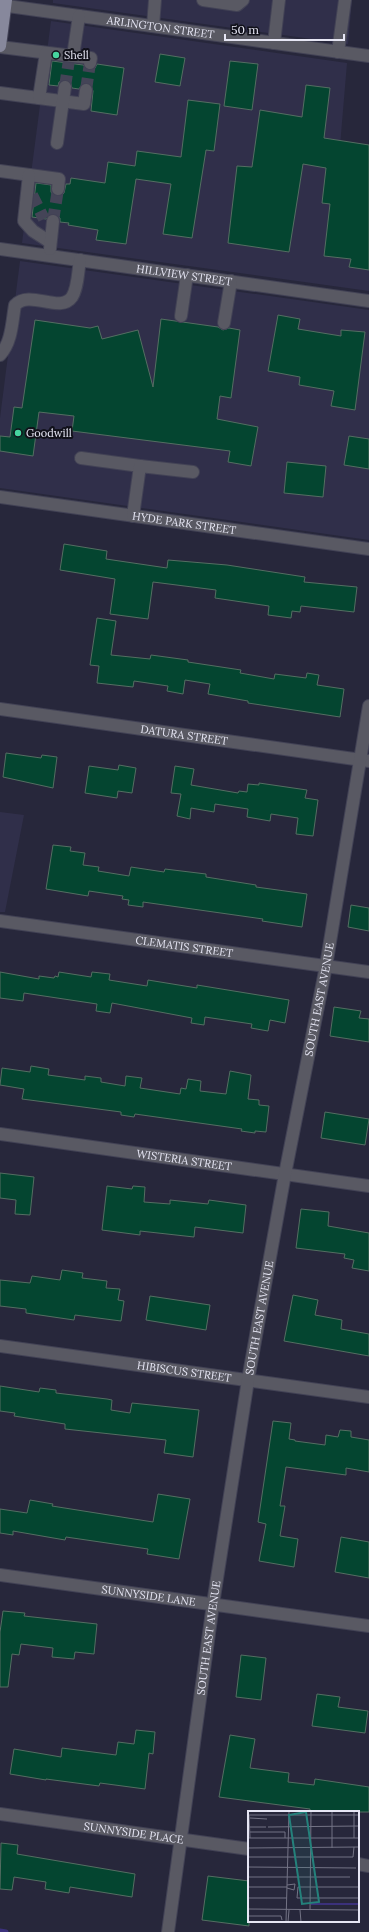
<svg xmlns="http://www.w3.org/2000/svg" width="369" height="1932" viewBox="0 0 369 1932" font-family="Lora,serif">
<rect width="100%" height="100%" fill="#27273b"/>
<path fill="#302f4a" d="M53,0H352L348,44L53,3Z
M51,21L347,63L339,158L369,165V291L22,243Z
M20,261L369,310V540L0,488V418Z
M0,812L24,815L5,912H0Z"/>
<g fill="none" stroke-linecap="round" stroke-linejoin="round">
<path stroke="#3b317b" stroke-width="5" d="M0,1931L6,1932"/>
</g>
<path fill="#044530" stroke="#546e62" d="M160,54L185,58L180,86L155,82Z
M52,61L83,65L89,70L95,68L97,64L124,68L117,115L91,111L93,91L90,84L83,83L79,89L72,88L70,81L66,80L59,82L58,86L49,85Z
M230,61L258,64L252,110L224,106Z
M306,85L330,88L324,138L369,145V270L349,267L351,259L324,256L330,204L322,203L326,168L303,164L289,252L228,243L237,166L252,167L260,110L302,117Z
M188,100L220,104L214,151L206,150L192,238L163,234L171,184L136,179L126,244L96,240L98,230L68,225L69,223L60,222V218L54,214H50L46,219L32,217L36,183L51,185V192L53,195L61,196L64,193L66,184H70L71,178L105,183L108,162L135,166L137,151L181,157Z
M278,315L300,319L298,329L341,336V330L365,332L355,410L331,406L334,391L299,385L300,377L268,371Z
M161,319L218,327L223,330L229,328L240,330L231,398L220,396L217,419L258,427L251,466L228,462L230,451L72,431L74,416L39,412L33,456L0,451V436L10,437L14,407L22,408L35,320L90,328L98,326L102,339L138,330L153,387Z
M349,436L369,439V469L344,465Z
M287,462L326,466L323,497L284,493Z
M64,544L107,551L106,559L167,568L168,560L227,565L305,577L304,582L357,587L354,612L301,606L300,612L292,611L291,618L268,615L269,606L215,598L216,590L153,582L148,619L110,614L115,579L60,570Z
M97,618L116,621L111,655L150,659L151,655L188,660V662L241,670L240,673L274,679L275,674L306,678L307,673L319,675L317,685L344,689L340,717L248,703V701L208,694L210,684L185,680L183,694L167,691L168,686L134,681L133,687L97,683L99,666L90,665Z
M6,753L41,758L42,755L57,757L53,788L3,777Z
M119,765L136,768L132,793L118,791L117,798L85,793L89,766L118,770Z
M175,766L194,769L191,785L238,793L239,791L247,792L248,784L259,785V783L307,790L305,798L318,800L313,836L296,834L298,818L271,814L270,821L247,817L248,809L215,804L214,812L191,808L190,819L177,816L181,794L171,793Z
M53,845L71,847L70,851L85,853L83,865L99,867L98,871L129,876L131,867L164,872L165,869L206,874V877L256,885V887L307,894L302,927L262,921L263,919L143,902V907L128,905L129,900L122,899L123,896L89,891L88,896L46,889Z
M351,905L369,908V931L348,927Z
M0,972L39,979V976L54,978L55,976L58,977L59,972L91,977L92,972L110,974L109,980L147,986L148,980L197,988V985L289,1000L285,1023L270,1020L268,1031L251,1028L252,1024L205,1017L204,1025L191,1023L192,1018L112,1003L110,1013L96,1011L97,1004L24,993L23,1001L0,998Z
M334,1007L361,1011L359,1018L369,1019V1042L330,1036Z
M31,1066L49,1069L48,1075L85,1080V1076L101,1078V1082L125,1086L126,1076L142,1078L140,1088L180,1094L181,1088L186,1089L188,1079L201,1081L200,1091L226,1094L230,1071L251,1075L248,1099L259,1100V1105L269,1106L266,1132L255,1131V1133L241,1131L242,1129L135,1114L134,1117L121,1115V1112L22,1099L24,1089L0,1085L2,1068L30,1072Z
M325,1112L369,1119L365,1145L321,1138Z
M0,1173L34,1177L30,1215L15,1214L16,1200L0,1198Z
M107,1186L132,1189L133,1186L145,1187L144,1202L170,1204V1200L208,1204L209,1200L246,1205L243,1233L195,1227L194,1237L140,1231V1235L102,1230Z
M301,1209L329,1212L328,1226L369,1233V1271L352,1268L354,1260L344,1258L345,1254L296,1248Z
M62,1270L83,1273L82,1278L107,1281L106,1288L120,1289L118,1300L124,1301L121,1321L75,1315L74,1320L26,1313V1309L0,1306V1280L30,1283L32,1276L60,1280Z
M293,1295L318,1300L315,1315L342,1320L341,1329L369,1334V1356L284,1341Z
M150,1296L210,1305L206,1330L146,1320Z
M0,1386L39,1392L40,1388L56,1390V1393L107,1399L112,1400L111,1410L130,1413L132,1403L199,1410L193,1457L164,1453L166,1440L65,1429V1424L14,1416L15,1413L0,1411Z
M273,1421L291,1423L289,1439L295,1440V1441L325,1445L326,1435L338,1437L340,1430L351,1431V1437L369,1440V1472L346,1468V1475L286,1467L280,1506H285L280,1536L298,1539L294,1567L259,1561L266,1524L258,1522Z
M158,1494L190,1499L179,1559L147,1554L148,1549L66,1537L65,1540L13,1531V1535L0,1533V1509L27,1513L30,1500L53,1504L52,1506L153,1522Z
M341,1537L369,1542V1578L335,1572Z
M3,1611L25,1613L24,1616L97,1624L94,1654L75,1652L74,1659L52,1657L53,1648L21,1644L19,1655L12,1654L8,1687H0V1632Z
M241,1655L266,1658L261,1700L236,1697Z
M317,1694L340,1697L338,1707L368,1711L365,1733L312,1726Z
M136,1730L155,1732L153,1754L149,1753L145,1789L100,1783L99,1786L46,1779V1780L10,1774L14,1749L61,1757L62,1748L116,1755L118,1742L134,1744Z
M230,1735L255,1739L250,1768L289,1773L288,1782L314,1785L315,1779L369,1787V1812H318L310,1811V1809L219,1797Z
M1,1843L18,1845L17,1854L135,1874L132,1897L70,1887L69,1893L45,1889L46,1882L14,1877L12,1890L0,1889Z
M208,1876L249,1881V1926L202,1920Z"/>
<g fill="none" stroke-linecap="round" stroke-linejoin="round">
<path stroke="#444457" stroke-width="12" stroke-dasharray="12 6" stroke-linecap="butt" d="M65,87L69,60
M86,90L90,63
M32,195L44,219
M53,221L58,189"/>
<g stroke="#424255" stroke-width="14">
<g id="minor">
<path d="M203,0L237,5L243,0"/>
<path id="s1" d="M0,5L369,56"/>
<path d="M79,16L73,56L91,58L90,63"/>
<path d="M153,26L155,0"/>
<path d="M274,43L279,0"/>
<path d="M0,47L73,56"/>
<path d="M338,52L345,0"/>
<path d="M0,93L84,104L86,90"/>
<path d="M39,98L46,53"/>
<path d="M57,143L65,87"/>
<path d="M0,171L59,179L58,189"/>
<path d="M29,175L24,221L33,231L50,242"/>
<path id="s2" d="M0,249L369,301"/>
<path d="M50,249L53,221"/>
<path d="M181,316L187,275"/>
<path d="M224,323L231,281"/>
<path d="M0,355C12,342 12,322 15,305C30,289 60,314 72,297C78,288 78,271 80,260"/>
<path d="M81,458L140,466"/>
<path id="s3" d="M0,497L369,549"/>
<path d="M133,516L140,466L193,472"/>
<path id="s4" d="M0,709L369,761"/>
<path id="s5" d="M0,921L369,972"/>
<path id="s6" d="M0,1134L369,1186"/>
<path id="s7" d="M0,1346L369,1397"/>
<path id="s8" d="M0,1575L369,1626"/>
<path id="s9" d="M0,1814L249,1849"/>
<path d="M358,1864L369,1866"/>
<path id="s10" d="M168,1932L213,1604L248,1380L285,1174L326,966L369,706"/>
</g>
</g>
<g stroke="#424255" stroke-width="14">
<path id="major" d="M0,46L6,0"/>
</g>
<use href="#minor" stroke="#595963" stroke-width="12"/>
<use href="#major" stroke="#87889c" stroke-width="12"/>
</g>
<g fill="#46d49e" stroke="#11111a" stroke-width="1.5">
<circle cx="56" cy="55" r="4"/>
<circle cx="18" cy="433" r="4"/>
</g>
<g text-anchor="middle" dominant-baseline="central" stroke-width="4" stroke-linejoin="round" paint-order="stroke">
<g font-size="11" fill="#e6e6f4" stroke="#11111a">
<text stroke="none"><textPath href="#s1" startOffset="162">ARLINGTON STREET</textPath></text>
<text stroke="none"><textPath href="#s2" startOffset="186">HILLVIEW STREET</textPath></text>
<text stroke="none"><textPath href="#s3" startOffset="186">HYDE PARK STREET</textPath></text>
<text stroke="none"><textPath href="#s4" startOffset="186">DATURA STREET</textPath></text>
<text stroke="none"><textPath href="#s5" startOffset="186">CLEMATIS STREET</textPath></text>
<text stroke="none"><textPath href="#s10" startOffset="945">SOUTH EAST AVENUE</textPath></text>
<text stroke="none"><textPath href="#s6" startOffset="186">WISTERIA STREET</textPath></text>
<text stroke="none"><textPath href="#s10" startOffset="621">SOUTH EAST AVENUE</textPath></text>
<text stroke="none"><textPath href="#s7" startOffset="186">HIBISCUS STREET</textPath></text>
<text stroke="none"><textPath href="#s8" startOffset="150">SUNNYSIDE LANE</textPath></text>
<text stroke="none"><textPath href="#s10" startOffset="297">SOUTH EAST AVENUE</textPath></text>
<text stroke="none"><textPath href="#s9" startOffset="135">SUNNYSIDE PLACE</textPath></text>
</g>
<g font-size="11" fill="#e6e6f4" stroke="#11111a" text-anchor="start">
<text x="64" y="55">Shell</text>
<text x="26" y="433">Goodwill</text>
</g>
</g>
<g transform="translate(248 1811)">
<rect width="111" height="111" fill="#27273b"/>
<path fill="none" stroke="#3b317b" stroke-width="2" d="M63,93H111"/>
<path fill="none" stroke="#737385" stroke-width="1" d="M0,4H111M1,4L2,27M2,7L19,8M0,16H18M20,16L111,15M2,21H19M19,21H37V27M0,27H111M106,27V0M0,37L111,36M84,37V0M0,46H105L106,36M0,56L108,57M0,66H102M0,76H39M111,76H50L49,87H111M39,77L46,79L47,73L39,74M0,87H39M0,98L111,99M52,99L53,111M62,99L63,0M0,105H33L34,109M38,111L41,0M40,111L41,99"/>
<path fill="#24817b" fill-opacity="0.15" stroke="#24817b" stroke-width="2" d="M58,1L71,91L54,93L41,4Z"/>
<rect width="111" height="111" fill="none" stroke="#e6e6f4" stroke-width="2"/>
</g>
<path d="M225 34v6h119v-6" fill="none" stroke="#e6e6f4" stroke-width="2"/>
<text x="231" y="34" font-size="12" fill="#e6e6f4" stroke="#11111a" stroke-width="3" paint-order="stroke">50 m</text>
</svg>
